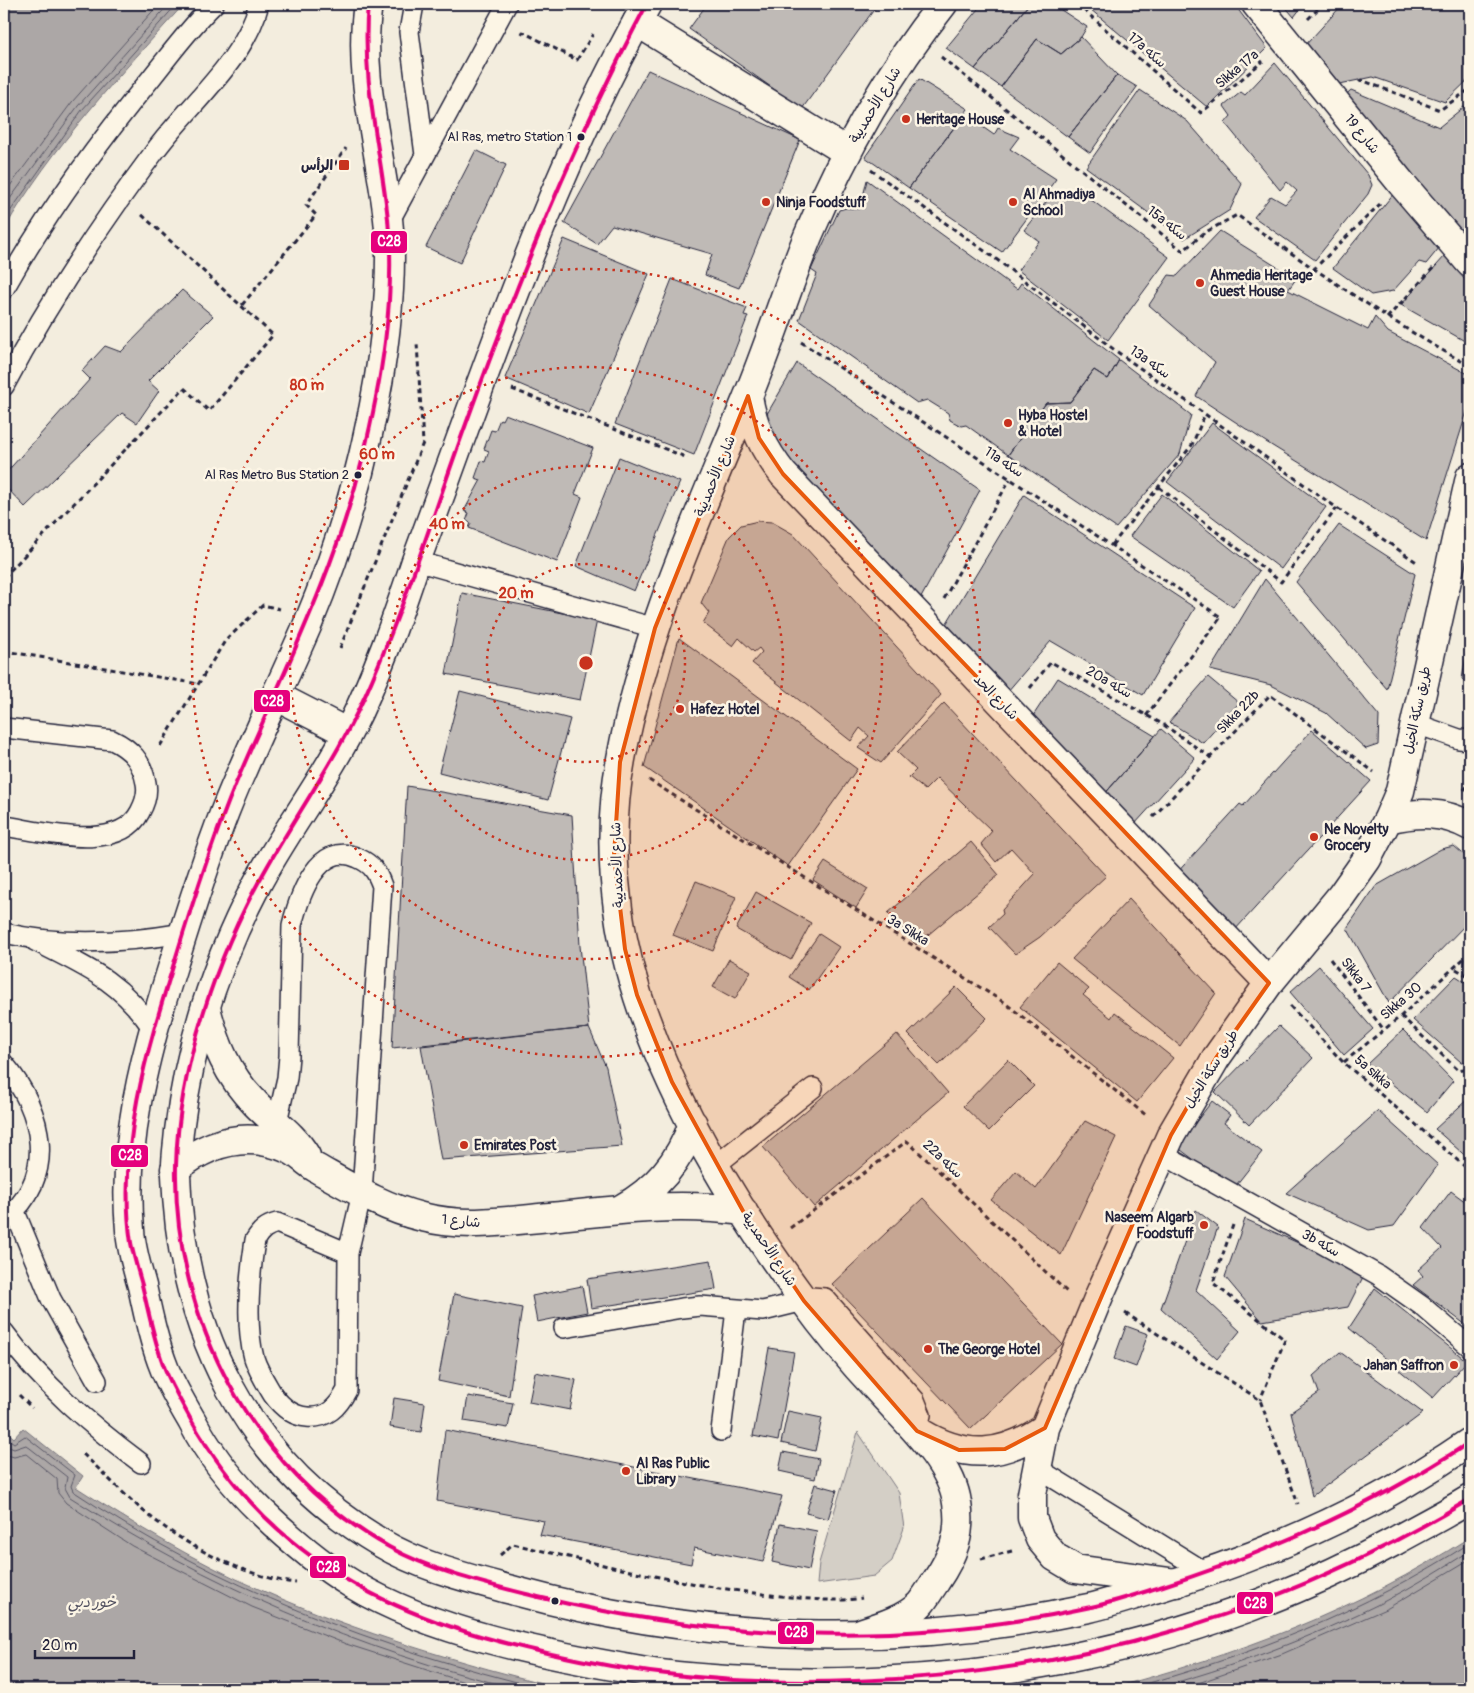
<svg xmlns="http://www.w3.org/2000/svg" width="1474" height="1693" viewBox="0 0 1474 1693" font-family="Pangolin,'Playpen Sans Arabic',sans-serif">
<rect width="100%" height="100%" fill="#f3edde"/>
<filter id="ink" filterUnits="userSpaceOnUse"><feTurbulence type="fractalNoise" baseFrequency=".02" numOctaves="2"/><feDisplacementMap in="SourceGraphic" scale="10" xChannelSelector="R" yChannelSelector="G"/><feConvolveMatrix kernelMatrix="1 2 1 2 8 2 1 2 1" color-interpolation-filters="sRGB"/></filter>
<g filter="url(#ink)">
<path fill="#d4cfc6" stroke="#7b7880" d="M858,1432L899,1493L904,1528L892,1561L874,1576L817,1584L819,1563Z"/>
<path fill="#aca7a6" stroke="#75727b" d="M4,4H184C120,75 52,146 4,230Z
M23,1428L83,1476L76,1487C135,1525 196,1562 261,1590C359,1633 462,1664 566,1689H4V1429L14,1438Z
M1470,1537V1689H1108C1238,1654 1356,1611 1470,1537Z"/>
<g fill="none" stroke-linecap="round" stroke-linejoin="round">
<path stroke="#595766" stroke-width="1" d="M4,194L72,102L159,4
M4,207L78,106L169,4
M4,220L82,110L177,4
M4,1436L14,1443L25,1436L75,1475L71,1486L73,1491C216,1587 378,1649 545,1689
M4,1445L14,1449L26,1445L67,1477L65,1488L70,1497C207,1585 359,1651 518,1689
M4,1454L14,1457L26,1454L57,1479L58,1493L66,1503L132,1546L252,1607L346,1644L486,1689
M1127,1689C1248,1657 1365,1611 1470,1543
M1152,1689C1231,1668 1311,1638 1385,1601C1414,1586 1443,1568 1470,1551
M1181,1689L1282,1654L1388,1608L1470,1559"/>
<path stroke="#525160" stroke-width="1" stroke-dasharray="6 5" stroke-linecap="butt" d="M1451,1689L1470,1677"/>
</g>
<path fill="#bfbab6" stroke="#22223b" d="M707,4H878L802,109L689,29Z
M982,4H1029L975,69L946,48Z
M1029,4H1052L1087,27L1081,37L1061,54L1037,39L1001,87L975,69Z
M1084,4H1234L1267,48L1207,107Z
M1283,4H1304L1294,17Z
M1343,4H1464L1470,10V78L1445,102L1373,77L1335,85L1301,50Z
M1081,37L1117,75L1068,137L1001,87L1037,39L1061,54Z
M1275,63L1368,175L1372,185L1368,194L1315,260L1254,217L1271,196L1285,204L1297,191L1287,182L1280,190L1225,123L1231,116L1224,106L1241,92L1245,95Z
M648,70L800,140L739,288L705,275L712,254L612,225L597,244L564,223Z
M1117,75L1137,87L1090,153L1068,137Z
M919,79L968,109L909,188L865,157Z
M1140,90L1187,121L1242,184L1230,210L1184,239L1086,167Z
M1351,90L1439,127L1470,102V222L1455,239L1341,99Z
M964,114L994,135L998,128L1019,137L1010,149L1056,179L1002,252L909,188Z
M476,150L506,165L460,263L426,247Z
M867,180L1017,289L1021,283L1119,360L1108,379L1094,370L1070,402L1046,403L1008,455L966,425L961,426L950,420L948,413L927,400L917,403L799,320L817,274L811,270L839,210L846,208L860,209Z
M1075,188L1169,257L1108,340L1018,270L1039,241L1024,230L1054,192L1066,199Z
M1394,193L1444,242L1426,264L1419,262L1393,291L1371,295L1333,268Z
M1220,231L1296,279L1288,290L1368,330L1375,317L1388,332L1470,375V402L1426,541L1266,442L1196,396L1215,362L1149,305L1169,275L1177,276Z
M564,239L649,274L589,414L505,378Z
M1445,256L1470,286V344L1401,305Z
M672,279L747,308L744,315L748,316L694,455L615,424Z
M182,290L213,316L148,381L159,391L137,423L122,413L25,507L4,485V475L90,379L82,371L105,346L121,352Z
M1119,360L1191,415L1180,454L1116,528L1008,455L1046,403L1070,402L1094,370L1108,379Z
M797,363L980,490L917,605L762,441L761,424Z
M505,414L593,448L575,494L582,497L557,562L469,528L471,523L466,521L469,513L464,511L481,480L475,478L481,461L485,462L489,451L484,449L491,430L495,431L500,419L502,420Z
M1212,423L1326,507L1281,569L1167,482Z
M619,457L680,482L634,591L576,566Z
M1162,494L1259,571L1233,607L1130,536Z
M1024,495L1195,608L1143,695L1051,641L1007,692L942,631Z
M758,521L772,522L793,534L941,695L881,763L858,748L869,736L860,728L851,741L752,663L762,652L759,648L754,652L739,638L733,646L703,623L709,613L701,603L729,537L741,525Z
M1339,525L1415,574L1387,689L1296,582Z
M1265,579L1379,716L1378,745L1366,749L1326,713L1271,685L1210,670Z
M462,593L597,620L580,700L446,674Z
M679,638L857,769L788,866L644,767Z
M1469,638L1470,639V686L1462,679Z
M1208,677L1239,703L1203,743L1169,722Z
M1058,678L1155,736L1103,796L1029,722Z
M460,691L570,719L548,800L439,772Z
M944,703L1106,876L1040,937L1015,954L989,927L1003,914L1002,910L1035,874L1011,848L996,862L981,844L992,831L937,778L925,790L909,777L916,770L897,752Z
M1161,729L1195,758L1134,825L1103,796Z
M1312,730L1371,781L1234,931L1174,876L1240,804L1243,806Z
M407,786L572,815L580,946L589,1028L392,1048Z
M971,842L999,875L916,945L888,913Z
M1454,846L1470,860V920L1389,1003L1347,928L1376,886L1441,849Z
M825,862L868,889L856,908L813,880Z
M696,881L736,897L713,951L673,935Z
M756,892L811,923L791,960L736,929Z
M1129,899L1216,993L1180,1046L1072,959Z
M819,934L839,947L809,990L789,977Z
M729,959L751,971L735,999L713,987Z
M1057,962L1089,989L1083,995L1111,1018L1115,1012L1173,1058L1137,1102L1020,1007Z
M1319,966L1373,1029L1344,1055L1290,992Z
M1456,976L1470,985V1061L1461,1062L1413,1020Z
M956,987L987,1018L939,1065L908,1034Z
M1279,1026L1313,1058L1249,1125L1215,1092Z
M589,1028L606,1067L622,1146L441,1160L421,1046Z
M1403,1030L1453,1081L1427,1112L1367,1064Z
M897,1034L948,1093L814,1207L763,1147Z
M1008,1060L1034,1086L989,1131L963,1106Z
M1470,1097V1160L1435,1129Z
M1212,1101L1230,1115L1224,1123L1262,1152L1233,1189L1177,1147Z
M1378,1111L1438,1165L1394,1226L1369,1230L1286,1193Z
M1085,1121L1116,1137L1061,1255L991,1200L1016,1171L1036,1189Z
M1451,1191L1470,1205V1328L1413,1285L1423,1276L1418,1270L1442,1248L1423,1228Z
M923,1198L1062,1344L971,1429L832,1284Z
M1196,1210L1218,1227L1196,1290L1240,1331L1217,1359L1161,1308Z
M1245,1219L1365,1273L1348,1307L1262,1321L1225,1277Z
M711,1260L716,1289L591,1308L587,1279Z
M582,1286L587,1312L537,1322L532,1296Z
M1375,1288L1467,1361L1433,1398L1349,1328Z
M454,1294L522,1308L509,1396L438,1381Z
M1126,1326L1148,1334L1136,1367L1114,1359Z
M769,1348L794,1352L778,1441L753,1436Z
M1340,1352L1423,1413L1312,1496L1291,1412L1319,1393L1313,1376Z
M535,1372L576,1380L570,1410L529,1402Z
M468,1396L513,1403L508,1428L464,1421Z
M394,1398L425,1403L421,1432L390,1427Z
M788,1411L822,1418L815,1451L781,1443Z
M445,1430L782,1496L763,1562L694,1548L691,1564L540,1535L544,1521L437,1501Z
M783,1452L819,1459L815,1479L779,1471Z
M815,1484L837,1490L828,1519L806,1513Z
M780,1524L817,1531L809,1570L772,1562Z"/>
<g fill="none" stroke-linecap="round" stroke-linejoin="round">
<g stroke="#22223b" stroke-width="22">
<path id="lane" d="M414,4L409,32L425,155
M389,222L507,4
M4,289C46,214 98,143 152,77C172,52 191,26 214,4
M4,386C48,303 99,226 155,151C190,103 244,62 259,4
M416,561L655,628
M1414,723L1459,739L1470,740
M4,728L112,740C131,749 142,761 146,783C148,793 145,803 140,812C119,854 41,831 4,826
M4,933C61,946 125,943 183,933
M35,941C86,967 120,980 153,1029
M4,1064C44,1111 58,1178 4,1220
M277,1122L287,1078L289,1056L292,925C299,897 318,839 358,858C372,864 377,872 382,886L362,1193L348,1253L347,1390C338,1407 327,1419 307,1417C292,1416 281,1406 273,1395C266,1383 258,1371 254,1358C245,1325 250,1273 255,1240C261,1230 266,1226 277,1223L348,1253
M1162,1154L1378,1275L1422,1306L1470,1347
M716,1165L813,1088
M15,1212L51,1299L97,1381
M564,1328L682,1308L700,1306L763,1311L804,1301L811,1297L825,1298L915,1400L921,1415L917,1431
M4,1332C42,1384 90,1425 141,1463
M721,1431L736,1310
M1037,1468L1207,1573"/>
</g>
<g stroke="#22223b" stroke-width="31">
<path id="street" d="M1256,4L1402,184L1470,263
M637,22L847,152
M748,396C753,427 764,450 783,474L1269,983
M1388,819C1417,812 1443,811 1470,826
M206,1008C215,1044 228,1076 255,1103C272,1121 293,1134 306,1156
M175,1169C210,1141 249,1130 291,1150C300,1155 307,1163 316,1168C350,1187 384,1208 422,1217C465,1228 507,1221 550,1217C615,1210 678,1202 743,1211
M621,1209C657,1189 679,1162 693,1124
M921,1433C966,1460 1002,1457 1045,1428
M1177,1583L1075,1569L1055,1557L1040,1539L1032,1518V1494L1045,1428L1099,1296L1171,1135L1216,1058L1269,983L1341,896L1367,859L1388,819L1400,791L1470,477
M863,1632C882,1626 907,1618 920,1604C926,1597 931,1588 936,1581C953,1556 962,1533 957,1503C952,1462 905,1420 879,1391C851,1361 825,1330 802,1298C735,1207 673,1105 638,997C614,923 606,837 621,759C644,634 698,517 746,401C769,346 786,290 808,236C843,153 887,74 943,4"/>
</g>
<g stroke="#22223b" stroke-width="31">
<path id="secondary" d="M368,4C357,76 380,147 388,219C395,281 382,372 368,434C354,499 333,564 307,626C280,688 250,748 225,811C204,865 187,920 170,975C144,1057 122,1143 130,1230C131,1249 137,1268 142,1286C148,1314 154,1343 165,1370C172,1387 182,1404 192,1421C209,1454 235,1486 262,1512C290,1539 319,1564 352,1584C433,1633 548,1655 641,1671C669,1676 698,1678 727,1680C963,1693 1186,1654 1395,1541C1420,1527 1446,1514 1470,1499
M647,4C548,179 486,373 416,561C397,618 377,675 350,729C323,783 285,831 257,884C217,960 189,1045 179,1131C178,1145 175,1161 176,1175C181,1330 245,1462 381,1543C423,1568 472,1579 519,1592C705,1643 900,1648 1089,1608C1111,1603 1132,1596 1154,1589C1267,1556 1373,1509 1470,1442
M276,696L348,733"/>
</g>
<path stroke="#22223b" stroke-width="3" stroke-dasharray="5 4" stroke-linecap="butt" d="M1077,4L1201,113L1263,61
M1308,19L1323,4
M522,34L523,32L577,60L593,34
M941,57L1183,251L1204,233L1237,215C1313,269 1389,321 1470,366
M1359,82L1361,80L1440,110L1470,89
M871,170L1000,262L1116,351L1337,508L1418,563
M1313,270L1380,204
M242,305L316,215L306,205L346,148
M1387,318L1434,267
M801,342L1221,617L1146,716
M512,389L688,458
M1159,487L1281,582L1337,508
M1112,545L1192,445L1205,414
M4,577L184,388L209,411L273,335L141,214
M944,599L1010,479
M340,648L423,443L417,343
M4,651L199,684
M1030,688L1051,662L1164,725L1210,757
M160,746L225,641L263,605L280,609
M649,780L1005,1003L1147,1116
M1464,790L1470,783
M1153,817L1270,695L1374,772
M1330,959L1384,1030
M1456,969L1470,977
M1290,1006L1343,1062L1470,1171
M1401,1016L1458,1070L1470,1068
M1344,1062L1401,1016L1470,953
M1233,1225L1213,1283L1285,1340L1260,1400
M790,1228L907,1141L1067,1292
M1125,1313L1260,1400L1298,1504
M19,1395L32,1408
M83,1454C109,1478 134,1506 163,1526C198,1552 252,1578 296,1583
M500,1555L513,1544C599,1564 683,1585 771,1595C800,1598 833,1603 862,1598
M981,1559L1012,1551"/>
<use href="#lane" stroke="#fcf5e5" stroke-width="19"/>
<use href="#street" stroke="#fcf5e5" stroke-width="28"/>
<use href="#secondary" stroke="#fcf5e5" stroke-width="28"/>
<g stroke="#fcf5e5" stroke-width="8">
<path id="bus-1" d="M368,4C361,78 380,146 388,219C396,299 381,383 362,461C333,577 282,675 236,783C212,841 193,901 175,960C147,1050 117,1148 131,1243C134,1258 138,1271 142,1285C149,1313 154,1342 165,1369C172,1387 182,1403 191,1420C285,1585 435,1634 611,1666C691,1680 773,1684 855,1681C1078,1674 1279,1614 1470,1499
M647,4C575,139 518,280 466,424C435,509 408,597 372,680C344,747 303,804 267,867C218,951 178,1068 176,1166C173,1320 253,1472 389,1547C434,1572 487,1584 538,1597C719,1640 908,1648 1091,1607C1115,1602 1137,1594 1160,1587C1271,1552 1373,1506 1470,1442"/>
</g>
<use href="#bus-1" stroke="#e5007d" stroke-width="4"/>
</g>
</g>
<path fill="#e8590c" fill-opacity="0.2" stroke="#e8590c" stroke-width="4" stroke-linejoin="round" d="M748,396L759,438L783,474L1269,983L1216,1058L1171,1135L1045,1428L1005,1449L959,1450L917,1431L804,1301L743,1211L672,1082L637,995L625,949L614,856L620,762L655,628Z"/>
<g fill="none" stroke="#c8321e" stroke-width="2.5" stroke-dasharray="2.5 5">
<circle cx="586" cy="663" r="99"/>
<circle cx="586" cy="663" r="197"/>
<circle cx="586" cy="663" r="296"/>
<circle cx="586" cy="663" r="394"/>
</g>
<g fill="#c8321e" stroke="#fcf5e5" stroke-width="2">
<circle cx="906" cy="119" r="5"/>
<rect x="338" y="159" width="12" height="12" rx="2.5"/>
<circle cx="766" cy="202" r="5"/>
<circle cx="1013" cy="202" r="5"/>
<circle cx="1200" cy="283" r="5"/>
<circle cx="1008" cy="423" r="5"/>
<circle cx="680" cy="709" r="5"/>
<circle cx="1314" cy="837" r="5"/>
<circle cx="464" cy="1145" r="5"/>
<circle cx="1204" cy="1225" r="5"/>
<circle cx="928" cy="1349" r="5"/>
<circle cx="1454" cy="1365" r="5"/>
<circle cx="626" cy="1471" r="5"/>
</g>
<g fill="#22223b" stroke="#fcf5e5" stroke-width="2">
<circle cx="581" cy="137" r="4.5"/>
<circle cx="358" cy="475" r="4.5"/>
<circle cx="555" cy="1601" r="4.5"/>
</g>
<g text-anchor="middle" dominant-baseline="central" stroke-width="5" stroke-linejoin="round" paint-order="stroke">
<g font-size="13" fill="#22223b" stroke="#fcf5e5" text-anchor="end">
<text x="572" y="137">Al Ras, metro Station 1</text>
<text x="349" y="475">Al Ras Metro Bus Station 2</text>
</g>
<g font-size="14" fill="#22223b" stroke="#fcf5e5">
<text transform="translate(1147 50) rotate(41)">17a سكه</text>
<text transform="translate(1237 69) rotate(-40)">Sikka 17a</text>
<text transform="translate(875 105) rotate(-59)">شارع الأحمديية</text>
<text transform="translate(1362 134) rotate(51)">شارع 19</text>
<text transform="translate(1167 223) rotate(38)">15a سكه</text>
<text transform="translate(1150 362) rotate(35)">13a سكه</text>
<text transform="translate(1004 462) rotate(33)">11a سكه</text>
<text transform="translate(715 476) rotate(-68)">شارع الأحمديية</text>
<text transform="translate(1109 682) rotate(30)">20a سكه</text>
<text transform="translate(996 697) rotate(46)">شارع الحد</text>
<text transform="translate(1417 710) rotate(-78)">طريق سكة الخيل</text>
<text transform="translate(1238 712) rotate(-46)">Sikka 22b</text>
<text transform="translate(617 865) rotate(-92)">شارع الأحمديية</text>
<text transform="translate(908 930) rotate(32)">3a Sikka</text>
<text transform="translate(1356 975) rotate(53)">Sikka 7</text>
<text transform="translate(1401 1001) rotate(-41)">Sikka 30</text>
<text transform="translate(1211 1069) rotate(-58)">طريق سكة الخيل</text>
<text transform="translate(1373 1072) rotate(41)">5a sikka</text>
<text transform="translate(943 1159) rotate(43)">22a سكه</text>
<text transform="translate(461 1221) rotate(5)">شارع 1</text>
<text transform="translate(1321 1243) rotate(29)">3b سكه</text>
<text transform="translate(769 1249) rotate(56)">شارع الأحمديية</text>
</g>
<g font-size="14" font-weight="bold" fill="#22223b" stroke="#fcf5e5" text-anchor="start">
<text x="916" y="119">Heritage House</text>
<text x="333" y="165" text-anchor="end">الرأس</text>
<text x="1023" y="194">Al Ahmadiya<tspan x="1023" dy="16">School</tspan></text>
<text x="776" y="202">Ninja Foodstuff</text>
<text x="1210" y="275">Ahmedia Heritage<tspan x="1210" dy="16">Guest House</tspan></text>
<text x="1018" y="415">Hyba Hostel<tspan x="1018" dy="16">&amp; Hotel</tspan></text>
<text x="690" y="709">Hafez Hotel</text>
<text x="1324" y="829">Ne Novelty<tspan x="1324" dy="16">Grocery</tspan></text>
<text x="474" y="1145">Emirates Post</text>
<text x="1194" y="1217" text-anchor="end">Naseem Algarb<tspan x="1194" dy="16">Foodstuff</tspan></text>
<text x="938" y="1349">The George Hotel</text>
<text x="1444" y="1365" text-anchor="end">Jahan Saffron</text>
<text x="636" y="1463">Al Ras Public<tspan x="636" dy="16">Library</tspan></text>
</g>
<g font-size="15" font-style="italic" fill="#525160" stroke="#fcf5e5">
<text x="92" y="1602">خور دبي</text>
</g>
</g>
<circle cx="586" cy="663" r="8" fill="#c8321e" stroke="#fcf5e5" stroke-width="2.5"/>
<g font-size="15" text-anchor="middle" font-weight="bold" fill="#c8321e" stroke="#fcf5e5" stroke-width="5" stroke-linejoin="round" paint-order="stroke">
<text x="307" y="390">80 m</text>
<text x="377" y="459">60 m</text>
<text x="447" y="529">40 m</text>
<text x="516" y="598">20 m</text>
</g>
<g stroke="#fcf5e5" stroke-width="2">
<rect x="370" y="230" width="38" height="24" rx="5" fill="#e5007d"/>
<rect x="253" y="689" width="38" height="24" rx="5" fill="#e5007d"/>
<rect x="110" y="1144" width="39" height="24" rx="5" fill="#e5007d"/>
<rect x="309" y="1555" width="38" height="24" rx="5" fill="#e5007d"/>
<rect x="1236" y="1591" width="38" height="24" rx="5" fill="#e5007d"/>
<rect x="777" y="1621" width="38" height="24" rx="5" fill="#e5007d"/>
</g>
<g font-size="14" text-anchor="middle" font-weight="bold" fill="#fff">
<text x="389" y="246">C28</text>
<text x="272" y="706">C28</text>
<text x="130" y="1160">C28</text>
<text x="328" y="1572">C28</text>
<text x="1255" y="1608">C28</text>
<text x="796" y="1637">C28</text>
</g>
<rect width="1474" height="1693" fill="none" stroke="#fcf5e5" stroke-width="20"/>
<rect x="10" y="10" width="1454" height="1673" fill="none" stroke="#22223b" stroke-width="2" filter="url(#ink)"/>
<path d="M35 1650v8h99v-8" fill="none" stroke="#22223b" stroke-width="2.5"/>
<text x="42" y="1650" font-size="15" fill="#22223b" stroke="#fcf5e5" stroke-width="4" paint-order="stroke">20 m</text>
</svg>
